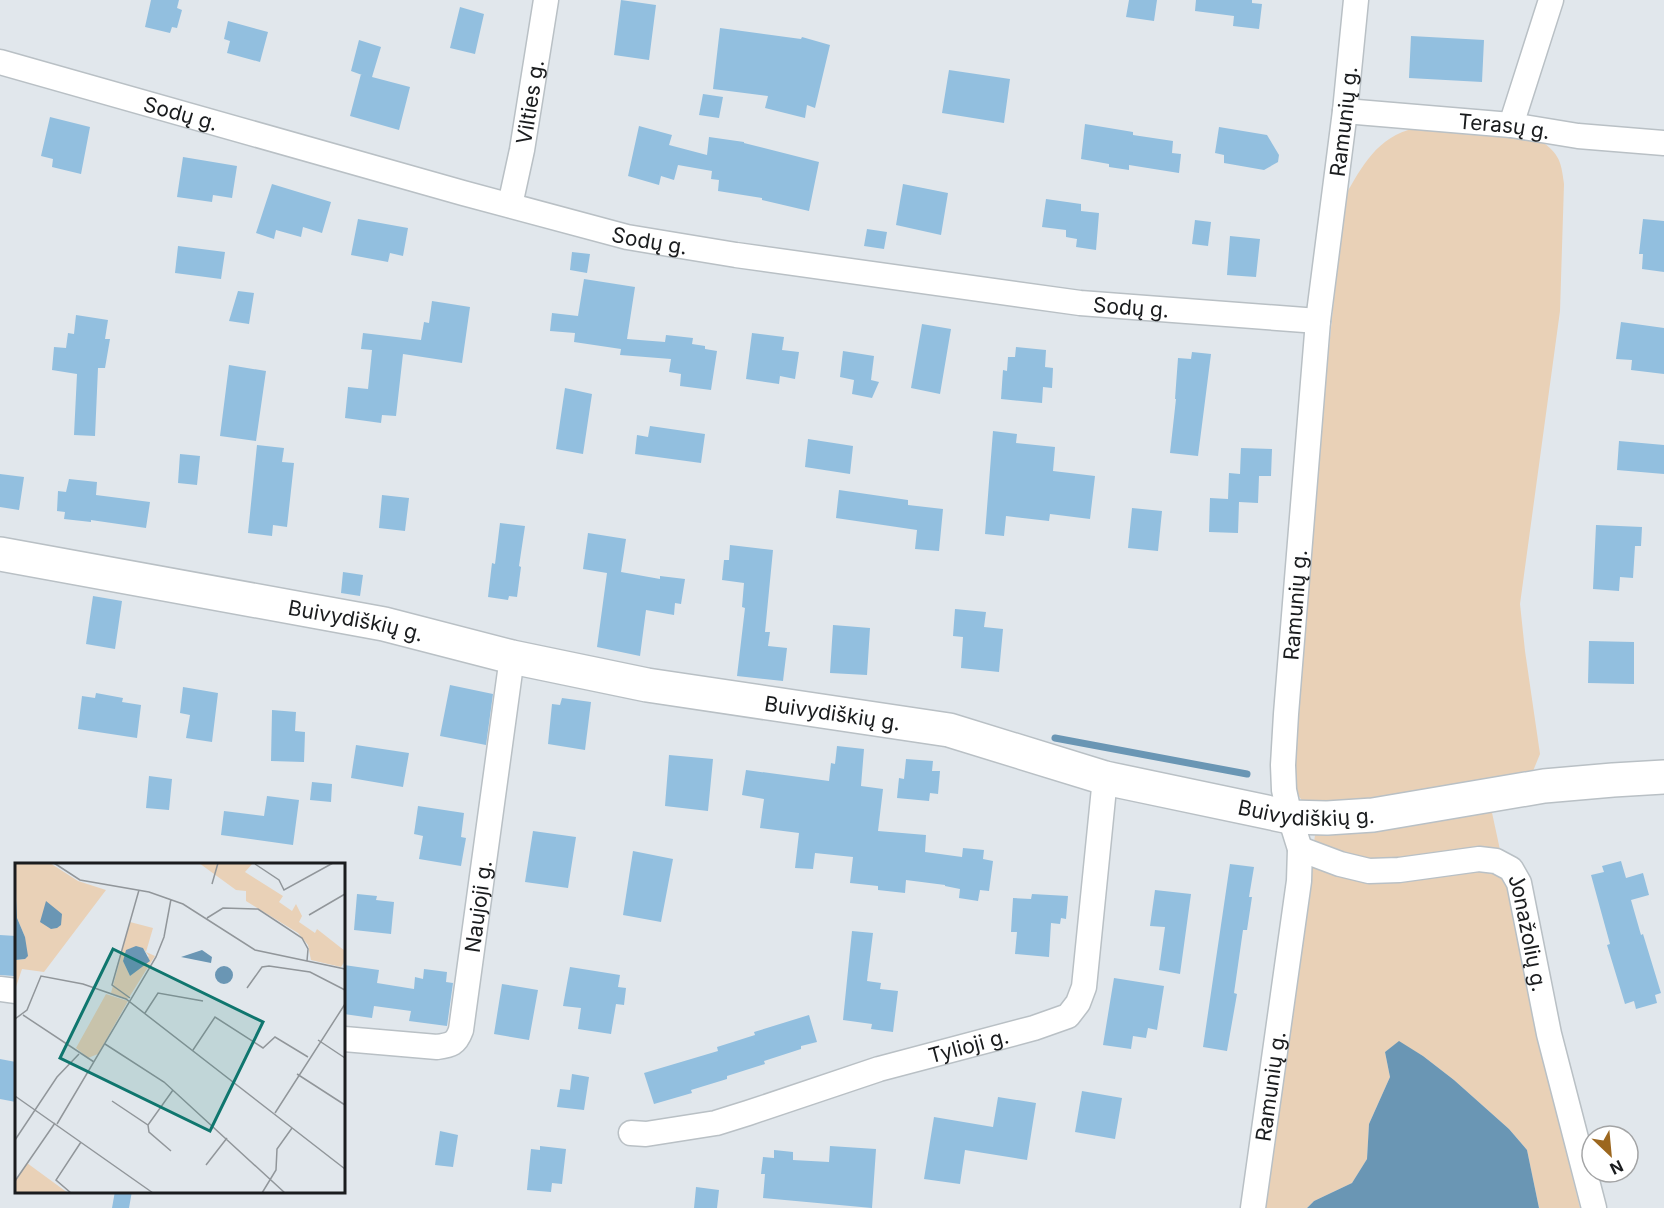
<svg xmlns="http://www.w3.org/2000/svg" width="1664" height="1208" viewBox="0 0 1664 1208" font-family="Inter,sans-serif">
<rect width="100%" height="100%" fill="#e1e7ec"/>
<path fill="#e9d1b7" d="M1415,128L1537,138C1558,153 1561,158 1564,184L1560,311L1520,604L1525,651L1540,754L1533,771L1520,779L1316,807L1305,805L1296,792L1294,779L1310,538L1344,198C1362,166 1377,137 1415,128Z
M1491,808L1557,1115L1580,1208H1539L1527,1150L1509,1129L1454,1080L1423,1056L1399,1042L1385,1052L1390,1077L1369,1124L1367,1159L1352,1183L1314,1201L1307,1208H1262L1316,828Z"/>
<path fill="#6a96b4" d="M1399,1041L1423,1056L1454,1080L1509,1129L1527,1150L1539,1208H1307L1314,1201L1352,1183L1367,1159L1369,1124L1390,1077L1385,1052Z"/>
<g fill="none" stroke-linecap="round" stroke-linejoin="round">
<path stroke="#6a96b4" stroke-width="7" d="M1055,738L1247,774"/>
</g>
<path fill="#92bfdf" d="M151,0H179L177,8L182,10L177,28L172,27L170,33L145,27Z
M621,0L656,5L649,60L614,55Z
M1129,0H1157L1154,21L1126,17Z
M1196,0H1252V3L1262,4L1259,29L1233,26L1234,16L1195,11Z
M460,7L484,14L475,54L450,48Z
M228,21L268,32L260,62L227,53L230,41L224,39Z
M720,28L801,39L802,37L830,45L815,108L807,105L805,118L765,108L768,96L713,89Z
M1411,36L1484,40L1482,82L1409,78Z
M359,40L381,47L372,77L410,87L399,130L350,116L361,74L362,75L351,71Z
M949,70L1010,79L1004,123L942,113Z
M703,94L723,97L719,118L699,115Z
M50,117L90,127L81,174L52,167L53,159L41,156Z
M1085,124L1133,132V135L1173,141L1172,153L1181,154L1179,173L1129,165V170L1109,167V164L1081,159Z
M639,126L672,135L669,145L707,155L709,137L744,142V143L819,162L809,211L762,200V198L718,191L719,180L711,179L712,171L678,165L674,180L661,176L659,185L628,176Z
M1219,127L1267,135L1279,155L1278,162L1264,170L1224,163V155L1215,153Z
M183,157L237,166L232,198L213,195L212,202L177,197Z
M272,184L331,202L322,233L303,227L301,237L276,230L274,239L256,233Z
M903,184L948,193L941,235L896,225Z
M1046,199L1081,204V211L1099,213L1096,250L1076,247L1077,239L1066,237V230L1042,227Z
M358,219L408,228L403,256L390,253L388,262L351,255Z
M1643,219L1664,221V272L1642,269L1643,254H1639Z
M1195,220L1211,222L1208,246L1192,244Z
M867,229L887,232L884,249L864,246Z
M1230,236L1260,239L1256,277L1227,275Z
M178,246L225,252L221,279L175,273Z
M572,252L590,254L587,273L570,270Z
M584,279L635,287L627,339L665,342L666,335L693,338L692,344L705,346V349L717,351L711,390L680,386L681,374L669,372L671,359L620,355L621,349L574,342L575,333L550,331L552,313L578,316Z
M238,291L254,293L249,324L229,321Z
M432,301L470,307L462,363L403,354L396,416L382,415L381,423L345,418L348,387L368,389L372,350L361,349L363,333L421,340L424,322L429,323Z
M76,315L108,320L105,339H110L105,368H98L95,436L74,435L77,374L52,370L54,347L66,348L68,333L74,334Z
M1621,322L1664,328V374L1631,370L1632,360L1616,359Z
M922,324L951,329L940,394L911,388Z
M752,333L784,337L782,350L799,352L795,379L780,376L779,384L746,379Z
M1016,347L1046,350L1045,367L1053,368L1052,388L1043,387L1042,403L1001,399L1003,370L1007,371L1008,357H1015Z
M843,351L874,356L871,380L879,382L872,398L852,394L854,380L840,377Z
M1192,352L1211,354L1198,456L1170,453L1176,399H1175L1178,358L1191,359Z
M229,365L266,371L256,441L220,436Z
M565,388L592,394L583,454L556,449Z
M650,426L705,434L701,463L635,454L637,435L648,437Z
M993,431L1017,434L1016,443L1055,447L1053,471L1095,476L1090,519L1050,514L1049,521L1006,516L1004,536L985,534Z
M808,439L853,446L850,474L805,467Z
M1619,441L1664,445V474L1617,470Z
M257,445L284,448L282,462L294,463L287,527L273,525L272,536L248,533Z
M1241,448L1272,449L1271,476H1259L1258,503L1239,502L1238,533L1209,532L1210,498L1228,499L1229,473L1240,474Z
M180,454L200,456L197,485L178,483Z
M0,474L24,477L19,510L0,507Z
M69,479L97,482L96,495L150,502L146,528L91,520V522L64,519L65,512L57,511L58,491L66,492Z
M839,490L908,500V505L943,509L939,551L915,549L917,530L836,518Z
M382,495L409,498L405,531L379,528Z
M1132,508L1162,511L1158,551L1128,548Z
M500,523L525,526L519,566L521,567L517,597L509,596L508,600L488,597L492,563L495,564Z
M1596,525L1642,527L1641,546H1635L1633,578L1620,577L1619,591L1593,589Z
M588,533L626,539L621,572L660,579V576L685,579L681,604L675,603L674,615L646,610L640,656L597,647L607,573L583,569Z
M730,545L773,550L765,632H770L768,646L787,648L783,681L737,676L745,608L742,607L744,583L722,580L724,560H729Z
M343,572L363,575L360,596L341,593Z
M93,596L122,601L115,649L86,644Z
M955,609L986,612L984,627L1003,629L999,672L961,668L963,637L953,636Z
M833,625L870,628L867,675L830,673Z
M1589,641L1634,642V684L1588,683Z
M450,685L493,694L486,745L440,736Z
M183,687L218,693L212,742L186,738L190,715L180,713Z
M96,693L123,698L122,702L141,705L137,738L78,729L82,696L95,698Z
M562,698L591,702L585,750L548,744L552,704L560,705Z
M272,710L296,712L295,731L305,732L304,762L271,761Z
M356,745L409,753L403,787L351,778Z
M837,746L864,749L861,786L883,789L878,831L926,835L925,852L962,857L963,848L984,850L983,859L993,861L989,891L980,890L978,901L959,898L960,889L945,886V885L906,880L905,893L878,890V886L850,883L853,857L815,853L813,869L795,868L799,833L760,828L764,799L742,795L746,770L829,781L831,763L835,764Z
M669,755L713,759L708,811L665,806Z
M906,759L933,761L932,771H940L938,794L930,793L929,801L897,798L899,778L904,779Z
M149,776L172,779L169,810L146,808Z
M312,782L332,784L331,802L310,800Z
M267,796L299,800L293,845L221,835L224,811L264,816Z
M418,806L464,813L461,837L466,838L461,866L419,859L423,836L414,834Z
M533,831L576,837L568,888L525,882Z
M633,851L673,859L661,922L623,915Z
M1621,861L1626,878L1643,873L1649,895L1631,900L1641,935L1643,934L1661,993L1655,995L1657,1003L1636,1009L1634,1001L1625,1004L1607,945L1610,944L1591,875L1604,872L1602,866Z
M1230,864L1254,867L1249,897H1252L1247,930H1243L1234,993L1237,994L1227,1051L1203,1047Z
M1155,890L1191,894L1180,974L1159,970L1165,927L1150,926Z
M357,894L377,896L376,900L394,902L391,934L354,930Z
M1032,894L1068,896L1066,919L1061,918L1060,924L1051,923L1049,957L1015,954L1017,932H1011L1013,898L1031,899Z
M852,931L873,933L867,981L881,983L880,989L898,991L893,1032L871,1029L872,1024L843,1020Z
M0,935L16,936L14,976L0,975Z
M344,965L379,970L377,983L414,989L415,977L423,979L424,969L447,972L446,982L453,983L447,1026L409,1021L411,1011L374,1006L372,1018L344,1014Z
M570,967L620,975L618,987L626,988L624,1005L616,1004L611,1034L578,1029L581,1008L563,1006Z
M1114,978L1164,986L1157,1030L1148,1028L1146,1038L1133,1036L1131,1049L1103,1045Z
M502,984L538,990L529,1040L494,1034Z
M809,1015L817,1042L801,1046V1049L764,1061L765,1064L727,1076V1079L691,1090L692,1093L654,1104L644,1073L718,1051L717,1047L755,1035L754,1032Z
M0,1059L16,1062V1102L0,1099Z
M572,1074L589,1077L584,1110L557,1107L560,1089L570,1090Z
M1082,1091L1122,1098L1115,1139L1075,1132Z
M998,1097L1036,1103L1027,1160L965,1150L960,1184L924,1179L934,1117L993,1127Z
M440,1131L458,1135L453,1167L435,1165Z
M540,1146L566,1149L562,1184L552,1183L551,1192L527,1190L531,1149L540,1150Z
M830,1146L876,1149L872,1208L763,1198L765,1174H761L763,1157L774,1158V1150L793,1152V1160L829,1162Z
M696,1187L719,1190L717,1208H694Z
M115,1191H132L129,1208H112Z"/>
<g fill="none" stroke-linecap="round" stroke-linejoin="round">
<g stroke="#b9c0c5" stroke-width="27">
<g id="street">
<path id="s1" d="M0,62L463,193L627,237L736,255L1080,303L1318,321"/>
<path id="s2" d="M1345,111L1511,125L1578,136L1664,143"/>
<path d="M1511,125L1551,0"/>
<path id="s3" d="M510,205L522,150L546,0"/>
<path id="s4" d="M1300,849L1340,864L1369,871L1399,870L1479,859L1496,861L1511,869L1519,883L1549,1034L1594,1208"/>
<path d="M0,989L16,991"/>
<path id="s5" d="M344,1039L437,1047C451,1045 456,1044 461,1030L512,657"/>
<path id="s6" d="M631,1133L646,1134L716,1123L748,1113L879,1069L1034,1028L1068,1016L1078,1003L1084,987L1105,778"/>
<path id="s7" d="M1253,1208L1299,881L1300,849L1290,817L1284,790L1283,765L1286,714L1318,321L1345,111L1356,0"/>
</g>
</g>
<g stroke="#b9c0c5" stroke-width="36">
<g id="secondary">
<path id="s8" d="M0,554L384,624L512,657L647,685L949,730L1105,778L1290,817L1327,818L1373,815L1544,786L1613,780L1664,777"/>
</g>
</g>
<use href="#street" stroke="#fff" stroke-width="24"/>
<use href="#secondary" stroke="#fff" stroke-width="33"/>
</g>
<g text-anchor="middle" dominant-baseline="central" stroke-width="4.5" stroke-linejoin="round" paint-order="stroke">
<g font-size="21" fill="#1a1c1e" stroke="#fff">
<text stroke="none"><textPath href="#s3" startOffset="105">Vilties g.</textPath></text>
<text stroke="none"><textPath href="#s1" startOffset="188">Sodų g.</textPath></text>
<text stroke="none"><textPath href="#s7" startOffset="1095">Ramunių g.</textPath></text>
<text stroke="none"><textPath href="#s2" startOffset="160">Terasų g.</textPath></text>
<text stroke="none"><textPath href="#s1" startOffset="674">Sodų g.</textPath></text>
<text stroke="none"><textPath href="#s1" startOffset="1160">Sodų g.</textPath></text>
<text stroke="none"><textPath href="#s7" startOffset="609">Ramunių g.</textPath></text>
<text stroke="none"><textPath href="#s8" startOffset="362">Buivydiškių g.</textPath></text>
<text stroke="none"><textPath href="#s8" startOffset="848">Buivydiškių g.</textPath></text>
<text stroke="none"><textPath href="#s8" startOffset="1334">Buivydiškių g.</textPath></text>
<text stroke="none"><textPath href="#s5" startOffset="250">Naujoji g.</textPath></text>
<text stroke="none"><textPath href="#s4" startOffset="284">Jonažolių g.</textPath></text>
<text stroke="none"><textPath href="#s6" startOffset="350">Tylioji g.</textPath></text>
<text stroke="none"><textPath href="#s7" startOffset="123">Ramunių g.</textPath></text>
</g>
</g>
<g transform="translate(15 863)">
<rect width="330" height="330" fill="#e1e7ec"/>
<path d="M0,0H35L63,18L91,27L29,109L7,106L0,127V97L10,96V74L2,55ZM184,0H238L230,9L268,33L264,39L277,48L281,41L287,53L284,59L300,70L302,66L330,88V98L326,104L296,97L293,82L283,70L231,38V28L221,27ZM115,59L138,65L131,89L140,93L113,136L96,130ZM115,85L129,87L134,93L115,113L108,97ZM91,131L113,138L83,191L73,195L61,185ZM12,300L53,330H0V318Z" fill="#e9d1b7" fill-rule="evenodd"/>
<path d="M1,37L2,55L10,74L13,93L10,96L0,97ZM31,38L47,51L46,62L42,65L36,66L25,59ZM121,83L128,85L135,98L115,113L108,98L111,87ZM187,87L197,94L196,100L166,94ZM200 112a9 9 0 1 1 18 0a9 9 0 1 1-18 0Z" fill="#6a96b4"/>
<path fill="none" stroke="#91969a" stroke-width="1.5" d="M39,0L65,17L134,29L168,41L240,87L330,106M240,1L264,17L269,27L318,0M197,21L203,0M294,52L330,31M192,55L208,45L243,46L287,75L293,86L292,98M232,125L247,104L254,103L295,109L330,127M115,135L97,122L124,27M130,150L143,130L188,138M8,152L79,199M0,156L12,147L26,113L68,121L111,136L330,306M303,177L330,195M90,181L149,219L270,330M178,187L200,154L248,185L260,174L293,194M282,211L330,242M0,233L138,330M97,238L133,262L158,227M260,250L330,141M42,261L141,94L149,74L156,36M133,262L134,269L156,288M0,277L42,214L64,191M191,302L212,275M0,318L40,260M56,330L41,317L66,279M247,330L261,307L262,286L277,265"/>
<path fill="#0f766e" fill-opacity="0.15" stroke="#0f766e" stroke-width="3" d="M98,86L248,159L195,268L45,195Z"/>
<rect width="330" height="330" fill="none" stroke="#1a1c1e" stroke-width="3"/>
</g>
<g transform="translate(1610 1154) rotate(154)"><circle r="28" fill="#ffffff" stroke="#a3a4a5" stroke-width="1.5"/>
<path d="M0-4.5L10 22L0 15L-10 22Z" fill="#9c671f"/>
<text y="-9" font-size="16" font-weight="bold" text-anchor="middle" fill="#1a1c1e">N</text>
</g>
</svg>
